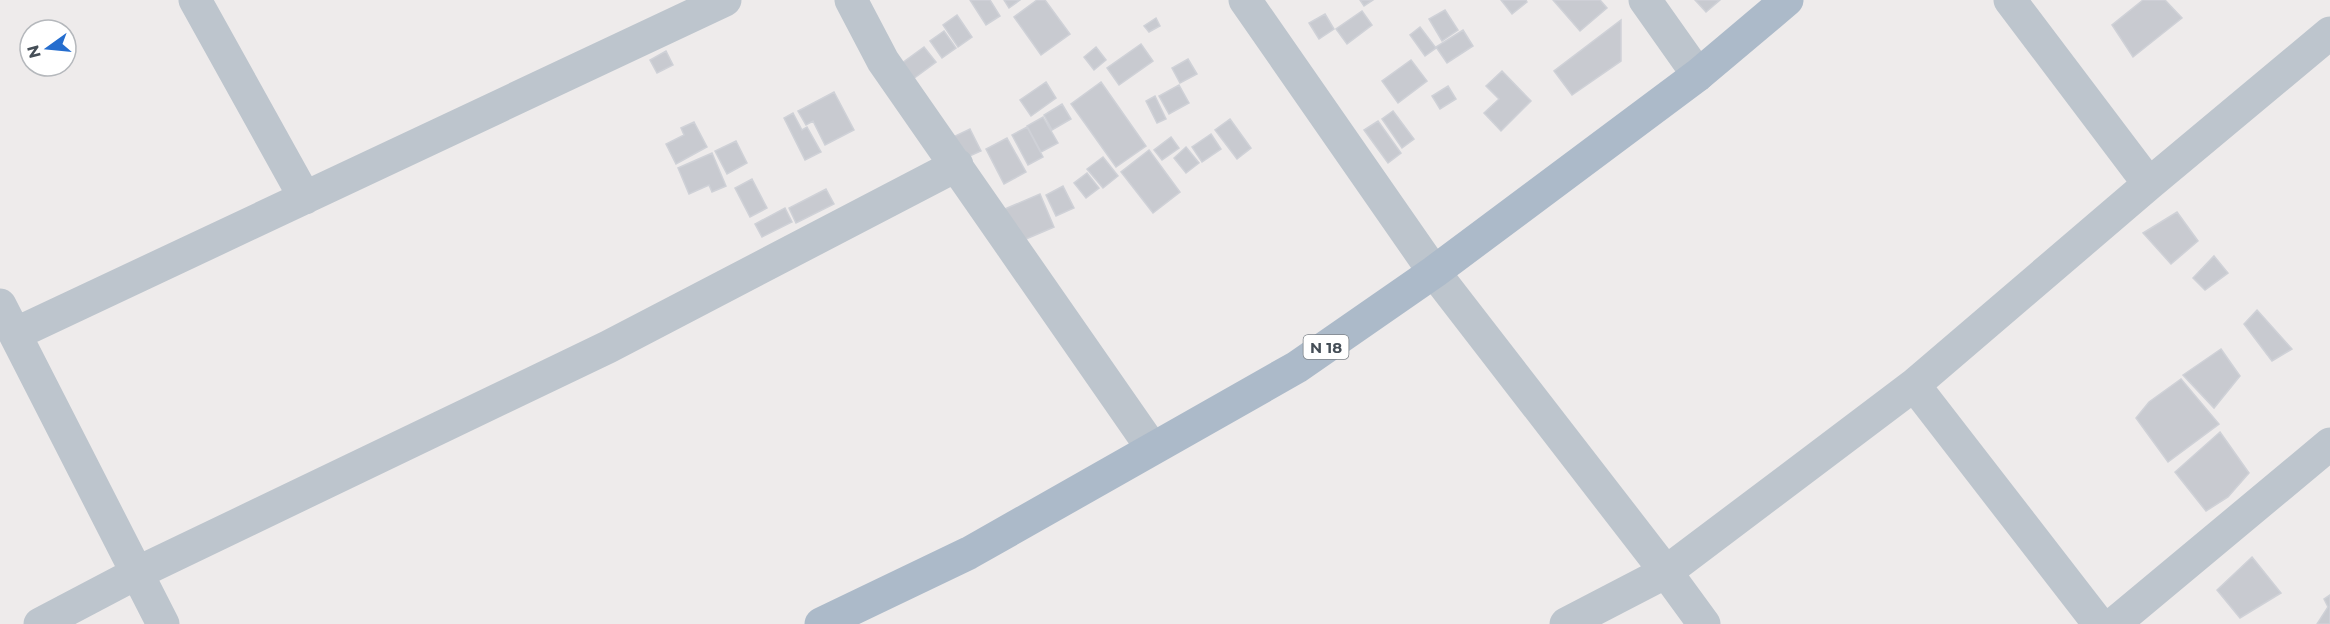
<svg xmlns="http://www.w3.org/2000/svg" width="2330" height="624" viewBox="0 0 2330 624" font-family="Montserrat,sans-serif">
<rect width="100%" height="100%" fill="#eeebeb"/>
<path fill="#c8cad0" stroke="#cfd1d7" stroke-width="1.5" d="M970,0H990L1000,16L986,25Z
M1004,0H1020L1009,8Z
M1037,0H1045L1070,34L1041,55L1014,17Z
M1360,0H1373L1364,6Z
M1501,0H1526L1527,2L1512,14Z
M1553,0H1600L1607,8L1580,31Z
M1695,0H1720L1706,12Z
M2143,0H2165L2182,18L2133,57L2112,25Z
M1445,10L1458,30L1442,41L1429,19Z
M1362,11L1372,25L1347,44L1336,29Z
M1325,14L1334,29L1319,39L1309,23Z
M957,15L972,37L958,47L943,25Z
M1156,18L1160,26L1149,32L1144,26Z
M1621,20V61L1572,95L1554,71Z
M1420,27L1436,48L1425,56L1410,35Z
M1463,30L1473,46L1447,63L1436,47Z
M944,31L956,48L942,58L930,41Z
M1141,44L1153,61L1119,85L1107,68Z
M924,47L936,62L909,82L898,66Z
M1096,47L1106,60L1094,70L1084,57Z
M666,51L673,65L657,73L650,60Z
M1188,59L1197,74L1180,83L1172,68Z
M1411,60L1427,81L1398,103L1382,81Z
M1502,71L1531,101L1501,131L1484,113L1499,99L1486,86Z
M1046,82L1056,98L1031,116L1020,100Z
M1101,82L1146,146L1116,167L1071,104Z
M1179,85L1189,103L1169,114L1159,96Z
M1448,86L1456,99L1440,109L1432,96Z
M834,92L854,130L825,145L813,121L806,125L798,111Z
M1155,96L1166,119L1157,123L1146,101Z
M1062,104L1071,119L1052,130L1044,115Z
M1393,111L1414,139L1402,148L1382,119Z
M793,113L802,130L807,127L821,152L805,160L784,118Z
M1043,117L1058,143L1041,152L1027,126Z
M1230,119L1251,148L1237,159L1215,130Z
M1378,121L1401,153L1388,163L1364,130Z
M694,122L707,147L676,164L666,144L684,135L681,128Z
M1027,127L1043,157L1028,165L1012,135Z
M970,129L981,151L963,159L953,137Z
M1211,134L1221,149L1202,162L1192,147Z
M1171,137L1179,148L1162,160L1154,150Z
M1007,138L1026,172L1004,184L986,149Z
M736,141L747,163L727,174L715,151Z
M1186,147L1199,163L1186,173L1174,158Z
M1149,150L1180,192L1153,213L1121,172Z
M712,153L726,186L712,192L709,185L689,194L678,168Z
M1103,157L1118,176L1103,188L1087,169Z
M1087,173L1099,188L1086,198L1074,183Z
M752,179L767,208L750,217L735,188Z
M1063,186L1074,208L1056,216L1046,195Z
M826,189L834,204L796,223L789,208Z
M1040,194L1054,227L1019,242L1005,209Z
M785,208L792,222L762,237L755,224Z
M2177,212L2198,241L2171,264L2143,233Z
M2214,256L2228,273L2205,290L2193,278Z
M2257,310L2292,349L2272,361L2244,324Z
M2221,349L2240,376L2214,408L2183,375Z
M2181,379L2219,424L2168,462L2136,418L2149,402Z
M2220,432L2249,473L2228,497L2206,511L2175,472Z
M2252,557L2281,593L2240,618L2217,590Z
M2330,595V624H2317L2328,607L2324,599Z"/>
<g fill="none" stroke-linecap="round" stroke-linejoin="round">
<path stroke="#bdc5cd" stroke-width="33" d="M195,0L305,198
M851,0L883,61L1152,448
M1245,0L1434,272L1666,572L1704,624
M1645,0L1698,75
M2010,0L2149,184
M0,305L163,624
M15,334L725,0
M1914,385L2099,624
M40,624L137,573L608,347L957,165
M1566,624L1666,572L1914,385L2149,184L2330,33
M2114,624L2330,444"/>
<path stroke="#acbac9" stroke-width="33" d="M821,624L969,553L1297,367L1434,272L1698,75L1787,0"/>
</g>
<g text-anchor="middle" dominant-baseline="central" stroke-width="4.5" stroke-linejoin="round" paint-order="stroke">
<rect fill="#fff" stroke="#7d8389" stroke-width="1.5" x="1303.5" y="335" width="45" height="24" rx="4.5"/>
<g font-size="15" font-weight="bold" fill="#454e57">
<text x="1326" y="347">N 18</text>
</g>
</g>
<g transform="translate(48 48) rotate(255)"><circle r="28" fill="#ffffff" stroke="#b5b8bc" stroke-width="1.5"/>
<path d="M0-4.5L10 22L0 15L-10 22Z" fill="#256dce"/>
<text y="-9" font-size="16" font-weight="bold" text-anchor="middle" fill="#454e57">N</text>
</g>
</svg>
